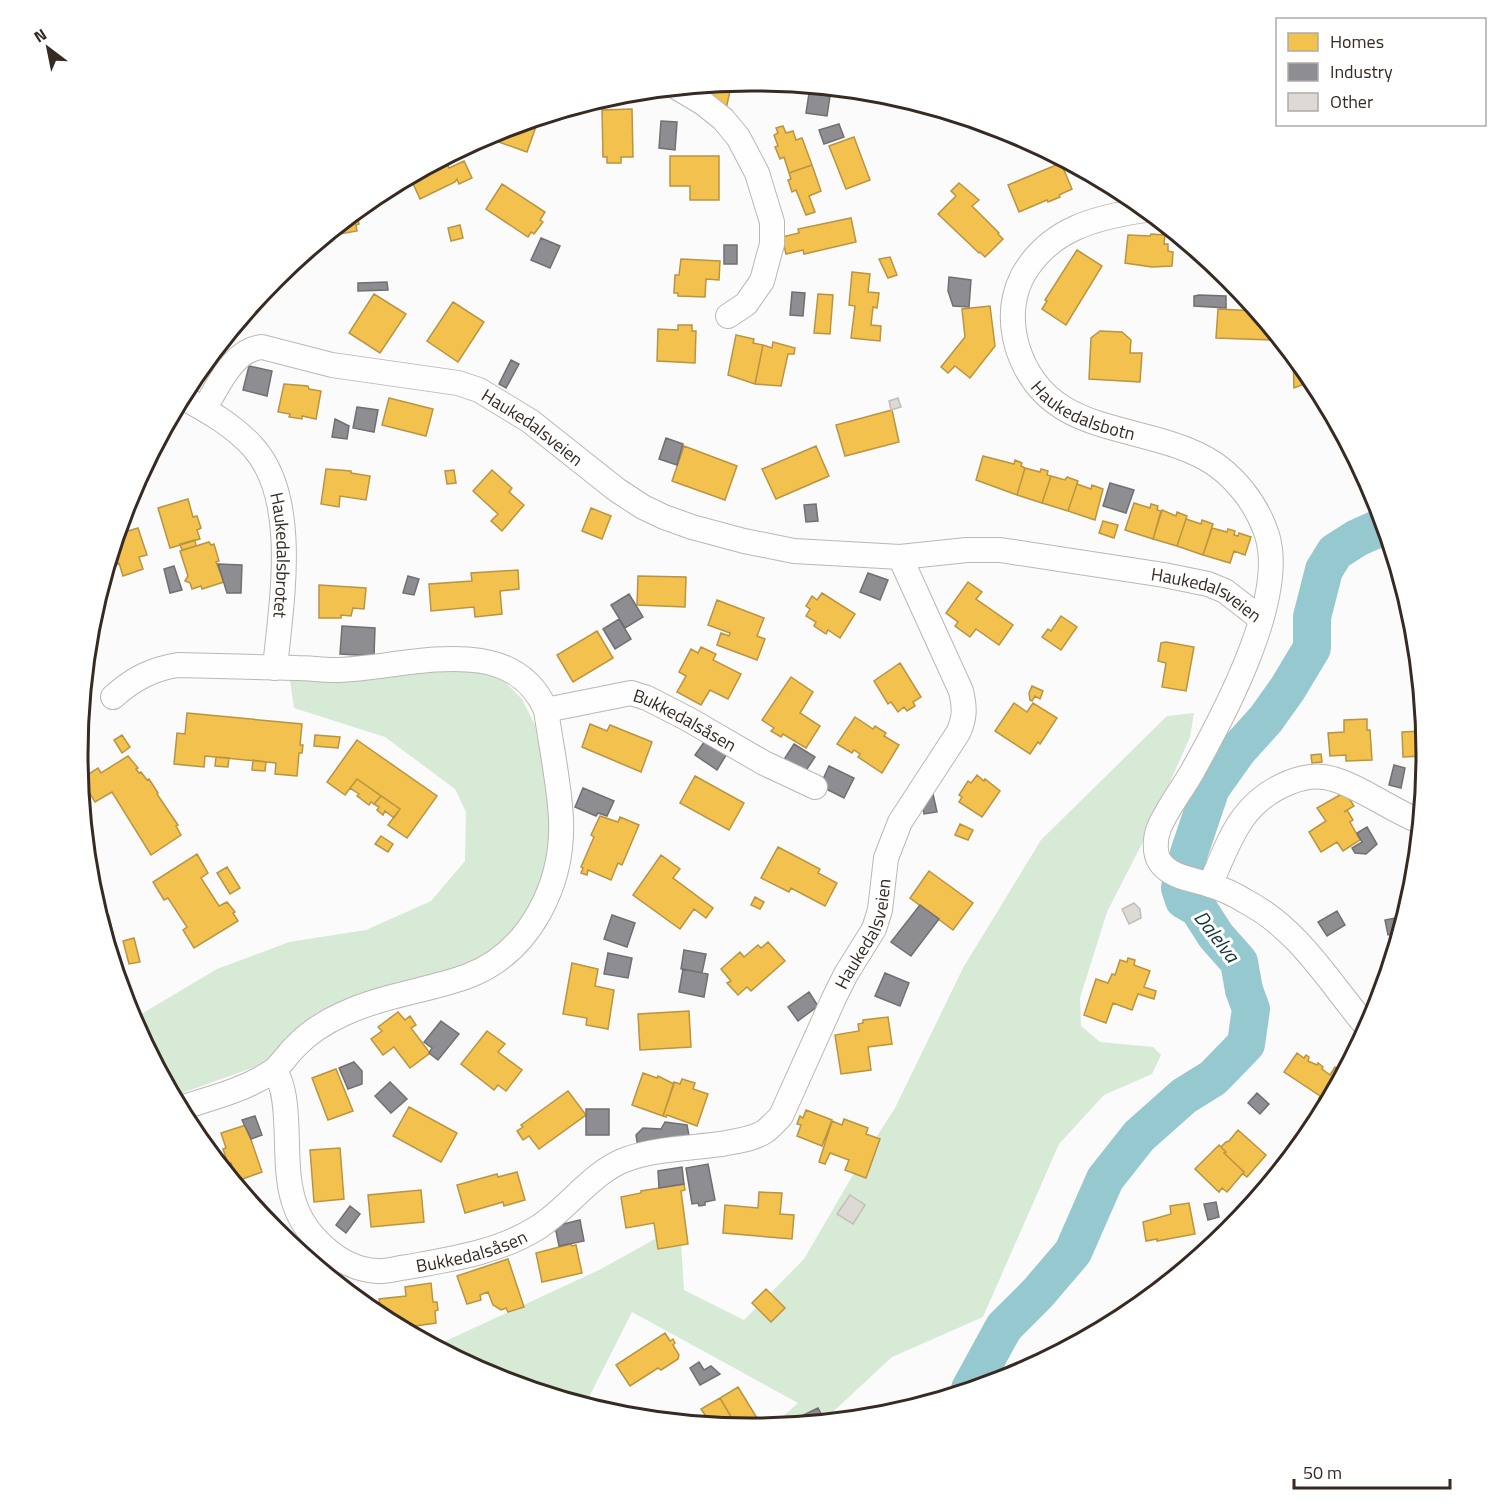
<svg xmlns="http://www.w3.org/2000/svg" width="1504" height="1509" viewBox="0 0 1504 1509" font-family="'Titillium Web',sans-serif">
<rect width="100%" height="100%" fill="#fbfbfb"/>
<path fill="#d6ead5" d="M472,669L499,676L522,699L535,725L550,802V852L538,889L508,943L459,972L316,1016L260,1065L174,1096L133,1019L217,969L289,942L366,930L431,901L465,861L466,812L455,789L385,737L294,708L290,680Z
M1194,713L1190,737L1148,832L1107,912L1080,998L1081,1026L1100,1042L1153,1047L1161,1055L1152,1074L1104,1095L1059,1144L983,1317L892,1357L822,1422L771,1427L798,1403L632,1312L585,1405L494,1377L435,1346L601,1269L680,1225L684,1290L744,1320L804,1259L864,1156L895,1108L963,968L1041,840L1167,716Z"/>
<path fill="#96c8cf" d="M1312,648L1306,661L1299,702L1283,720L1266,719L1280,671Z"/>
<path fill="#f2c14e" stroke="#ba9441" stroke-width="1.5" d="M732,82L726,109L698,91L699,86Z
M632,109L633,157H621V163H607V157H603L602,110Z
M539,118L527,152L496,141L500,130Z
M783,126L786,133L793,131L796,140L802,138L812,165L789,173L784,157L780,159L775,147L778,146L774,135L778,133L776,128Z
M854,137L870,180L846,189L829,146Z
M670,156H719V200H690V186H670Z
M444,158L449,168L464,161L472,178L459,184L457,179L455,182L420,199L410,177Z
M1061,163L1072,189L1059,195L1060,197L1048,202L1047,200L1019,212L1008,185Z
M812,165L821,191L809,196L815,212L806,215L796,190L792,192L788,180L791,179L789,173Z
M959,183L979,200L972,206L999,233L998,234L1003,239L985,257L980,252L979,253L938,214L956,196L951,191Z
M502,184L545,212L540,220L543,222L534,234L531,232L528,237L486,209Z
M354,213H357L359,224L356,225L357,231L328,236Z
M851,218L856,242L804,254L803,250L786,254L782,237L799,233L798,229Z
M460,225L463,238L451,241L448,228Z
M1151,234L1165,235L1164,244H1168V251L1173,252L1172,266L1152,267L1125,263L1128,235L1150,236Z
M1077,250L1102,266L1066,325L1042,309L1047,301L1045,300Z
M890,257L897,275L888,278L879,259Z
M681,259L720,261L719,280L706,279L705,297L678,296V293H674L675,275H679Z
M852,272L870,274L868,292L879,293L877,308L873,307L871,325L881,326L880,341L851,338L855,306L849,305Z
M374,294L406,314L380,353L349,333Z
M818,294L833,295L830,334L814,333Z
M453,302L484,322L458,362L427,341Z
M990,306L995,346L970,378L955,366L948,373L941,367L965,337L962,309Z
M1218,309L1256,311L1272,331V340L1216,338Z
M678,325H692V331H696L695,363L657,361L658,329L678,330Z
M1100,331L1122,332L1131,340L1130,353H1142L1140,382L1089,379L1091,338Z
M736,335L754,339L753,343L763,345L755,384L728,375Z
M773,342L795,348L794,354H788L781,386L755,384L763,345L772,348Z
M1293,356L1313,380L1315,384H1304L1294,388Z
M284,384L308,386L309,389L321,391L316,419L302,416V419L289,417L290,414L278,412Z
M389,398L433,409L426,436L382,425Z
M892,410L899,442L845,456L836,425Z
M684,446L737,466L725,500L672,481Z
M816,446L829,476L776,499L762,469Z
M983,456L1014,464L1015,460L1022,463L1021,466L1025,468L1017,495L976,480Z
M1025,468L1040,472L1041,469L1048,471L1047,475L1051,476L1042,503L1017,495Z
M326,469L351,471V473L370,476L366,500L340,496L339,507L321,504Z
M454,470L456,483L447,484L445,471Z
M492,470L512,488L509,492L524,505L502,531L491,521L498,514L473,491Z
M1051,476L1065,480L1067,477L1078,481L1068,511L1042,503Z
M1077,484L1091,489L1092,485L1103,489L1095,520L1068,511Z
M188,499L193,517L197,516L201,528L197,530L200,539L170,548L158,508Z
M1134,503L1150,508L1151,504L1158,506L1157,510L1161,511L1153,539L1125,530Z
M591,508L611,516L602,539L582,531Z
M1162,510L1176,516L1177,512L1187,516L1177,546L1153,539Z
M1186,519L1201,524L1202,520L1213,524L1203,555L1177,546Z
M1103,521L1118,525L1114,538L1099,533Z
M138,528L147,555L139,557L143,569L123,576L119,563L108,567L118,534Z
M1212,528L1227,532L1228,529L1235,531L1234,535L1238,536L1239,533L1251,537L1245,555L1234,551L1230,563L1203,555Z
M195,540L196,546L182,550L180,544Z
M209,542L211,545L214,544L219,561L216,562L224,582L202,589L201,586L192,589L190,583L185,581L188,576L180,551Z
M518,570L519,589L500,591L502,614L475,617L474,607L431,611L429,584L472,581L471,573Z
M638,576L686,577L685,607L637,605Z
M968,582L982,592L976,599L1013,625L999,645L976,629L970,637L955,626L958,622L946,613Z
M319,585L366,588L364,609L353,608L351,616L341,615V618H319Z
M822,593L855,614L840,638L828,630L826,634L814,626L816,622L806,616L810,609L806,606L812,596L817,600Z
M717,600L764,618L757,636L765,639L757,660L717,645L721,633L729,636L730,633L708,625Z
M1061,616L1077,627L1061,650L1042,637L1048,629L1051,631Z
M597,631L613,658L573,682L557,655Z
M1166,642L1194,647L1186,691L1162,687L1166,663L1158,661L1161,643Z
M701,647L716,654L713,660L741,674L728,699L710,690L701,705L677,692L686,676L679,672L691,649L698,653Z
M900,663L921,697L913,702L915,706L907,711L904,707L898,712L891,702L888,704L874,681Z
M791,677L813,692L800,713L820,726L806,748L783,734L781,737L771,731L774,728L762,720Z
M1032,686L1043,691L1040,699L1035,696L1032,701L1030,700L1029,693Z
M1014,703L1027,712L1033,703L1057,718L1040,744L1038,742L1030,754L995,731Z
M187,713L302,724L300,745H303L302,753H299L297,776L275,774L276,763L266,762L205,756L204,767L174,764L177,733L185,734Z
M855,717L873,729L875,726L886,733L884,736L899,745L882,773L858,757L860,754L854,750L852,753L837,744Z
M1367,719V730H1370L1372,760L1346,761V755L1330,756L1328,733L1344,732V720Z
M590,724L607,731L610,725L652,742L641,772L582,747Z
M1424,731L1426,759H1424V756L1403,757L1402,732Z
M122,735L130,747L122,753L114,740Z
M315,735L340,737L338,748L314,746Z
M357,740L437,796L407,838L388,825L400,809L357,779L345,795L327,782Z
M1321,754L1322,762L1312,763L1311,755Z
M128,756L138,768L136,769L139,773L141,772L147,780L149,779L158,793L157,794L178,825L176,826L181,835L151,855L112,792L95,802L81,779L98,768L101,773Z
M216,757L229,758L228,767L215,766Z
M253,760L266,762L265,771L252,770Z
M977,775L984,781L985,779L1000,791L982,817L959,802L962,797L959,795L968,781L971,783Z
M695,776L744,803L729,830L680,803Z
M357,779L381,796L374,804L371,802L369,805L357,796L359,794L350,788Z
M1345,792L1354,806L1344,812L1347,810L1353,820L1350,822L1360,840L1343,851L1337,842L1321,852L1309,832L1326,821L1317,808Z
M381,796L400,809L394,818L385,811L383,815L377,810L379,807L374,804Z
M600,816L618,822L620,817L639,825L622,865L618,863L611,880L588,870L587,875L581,873L583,868L581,867L594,837L591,835Z
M960,824L973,830L968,840L955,835Z
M381,836L393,844L388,852L375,844Z
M778,847L820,869L818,873L837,883L825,906L791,888L789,892L761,878Z
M197,854L208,873L201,878L219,906L227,902L235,912L233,913L238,921L194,948L183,930L187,927L168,898L164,900L153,882Z
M661,855L680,869L673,878L713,908L706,918L694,909L680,929L633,895Z
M227,867L240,888L230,894L217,873Z
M929,871L973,903L953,930L910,898Z
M90,878L99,890L93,894L91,886Z
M755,897L764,902L760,909L751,905Z
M109,916L114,938L107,940L101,918Z
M134,938L140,962L129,964L123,941Z
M768,942L785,961L751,991L747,987L738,995L727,983L731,981L721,969L740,952L744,957L758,945L761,948Z
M1128,958L1135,960L1134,965L1150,971L1144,987L1156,991L1154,999L1138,994L1132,1010L1113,1003L1106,1023L1084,1015L1096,979L1108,983L1112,974L1115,975L1120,960L1127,962Z
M572,963L598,969L595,986L614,990L608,1029L586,1025L587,1018L563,1014Z
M123,971L128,993L124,994L117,973Z
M689,1011L691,1047L640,1050L638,1014Z
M398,1012L405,1020L410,1016L416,1025L411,1028L430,1053L410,1068L394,1047L383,1055L371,1039L382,1031L378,1027Z
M888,1017L892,1044L868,1047L871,1070L841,1074L835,1035L859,1031L858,1024L863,1023V1020Z
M487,1031L505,1044L498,1052L522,1070L506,1091L498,1085L494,1090L461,1064Z
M1297,1053L1304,1058L1306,1055L1309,1057L1308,1061L1317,1065L1318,1063L1323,1067L1322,1069L1330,1075L1335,1067L1343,1072L1326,1103L1319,1098L1320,1096L1284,1072Z
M336,1069L353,1111L328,1120L312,1078Z
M643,1073L657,1078L658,1076L674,1084L663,1116L632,1105Z
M682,1079L695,1083L693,1089L708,1094L697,1126L667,1115L666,1117L663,1116L674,1082L680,1084Z
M568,1091L586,1115L539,1149L529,1136L523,1140L517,1131L523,1127L521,1125Z
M409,1107L457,1133L441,1162L393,1136Z
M806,1110L832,1120L822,1146L797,1136L801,1125L797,1124L800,1116L803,1118Z
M844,1119L868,1128L866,1134L880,1139L866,1178L845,1170L849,1160L830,1153L825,1164L819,1162L832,1121L842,1125Z
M246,1125L262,1172L237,1181L231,1163L228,1164L223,1149L226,1148L221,1133Z
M1238,1130L1266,1155L1247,1177L1243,1174L1244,1172L1224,1153L1226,1152L1221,1147L1226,1142L1229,1141Z
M1306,1131L1308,1135L1299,1145L1295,1136Z
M1219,1145L1226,1152L1224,1153L1244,1172L1227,1192L1222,1188L1219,1192L1195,1169Z
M340,1148L344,1199L314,1202L310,1150Z
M517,1172L525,1200L504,1206L503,1202L465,1213L457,1185L497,1174L498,1177Z
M684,1184L685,1190L681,1191L688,1244L658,1249L654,1223L626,1228L621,1197L641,1193V1191Z
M421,1190L424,1222L371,1227L368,1195Z
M759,1192L782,1193L780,1214L794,1215L792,1239L723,1233L725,1205L758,1208Z
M1189,1203L1195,1234L1157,1241V1239L1146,1241L1143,1222L1171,1214L1170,1206Z
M571,1244L572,1246L576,1245L582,1273L542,1282L536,1253Z
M508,1259L524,1307L508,1312L506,1308L501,1310L493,1305L488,1292L480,1295L481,1300L467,1304L457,1276Z
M431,1283L433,1302H437L438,1310L435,1311L436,1323L401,1328L382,1317L379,1299L406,1296L405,1287Z
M766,1289L785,1308L771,1322L752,1303Z
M665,1333L670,1341L673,1339L675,1343L673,1345L679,1355L678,1359L661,1370L658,1368L630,1386L616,1365Z
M738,1387L757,1418L747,1424L746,1428L737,1427L720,1398Z
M720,1398L737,1427L711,1424L701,1409Z"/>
<path fill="#8d8d92" stroke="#736f70" stroke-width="1.5" d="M809,93L830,96L827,116L806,113Z
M661,121L677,122L675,150L659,148Z
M839,124L844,137L824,144L819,130Z
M1163,224L1175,234L1162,233Z
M541,238L560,246L550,268L531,260Z
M724,245H737V264H724Z
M949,277L971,280L969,307L953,306L948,291Z
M387,282L388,290L358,291V283Z
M792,292L805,293L803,316L790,315Z
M1199,295L1226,296V308L1194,306V296Z
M511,360L519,364L506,388L499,384Z
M249,366L272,371L267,396L243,390Z
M357,407L378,410L374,432L353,428Z
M335,419L349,426L347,439L332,437Z
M666,438L683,444L677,465L659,459Z
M1110,483L1134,490L1126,513L1103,506Z
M816,504L818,521L806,522L804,505Z
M218,564L242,565L241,593H227Z
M174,566L182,590L170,593L164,569Z
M868,573L888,580L880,600L860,592Z
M408,576L419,579L414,595L403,593Z
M629,594L643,617L625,628L611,605Z
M619,619L631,639L615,649L603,629Z
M342,626L375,628L374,656L340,654Z
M707,738L728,752L717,770L695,755Z
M794,744L815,757L803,775L783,761Z
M1394,765L1405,768L1401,788L1389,785Z
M829,766L854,778L844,798L820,786Z
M583,788L614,801L607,816L598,813L596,816L575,807Z
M933,794L937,812L924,814L921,797Z
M1367,827L1377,844L1366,854L1355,853L1352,848L1362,842L1357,833Z
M920,905L939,919L911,956L891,942Z
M1337,911L1345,925L1327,936L1318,922Z
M612,915L635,923L627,947L604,939Z
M1401,917L1402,923L1399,933L1388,935L1385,920Z
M684,950L706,954L702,973L681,969Z
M608,953L632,958L628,978L604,974Z
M683,969L708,974L704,997L679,992Z
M885,973L909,983L900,1006L875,996Z
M809,992L818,1006L798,1021L788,1007Z
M441,1021L459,1034L438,1060L429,1053L432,1048L424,1042Z
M354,1062L362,1071V1084L348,1089L339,1068Z
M390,1082L407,1099L391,1113L375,1096Z
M1257,1093L1269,1104L1260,1114L1248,1103Z
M586,1109H609V1135H586Z
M255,1116L262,1135L251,1139L242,1120Z
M665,1122L687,1125L690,1141L638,1148L636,1135L643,1128L661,1129Z
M708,1164L715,1200L705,1202V1205L699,1206L698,1203L692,1204L686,1168Z
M682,1167L684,1184L659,1188L658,1171Z
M1216,1202L1219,1217L1208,1220L1204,1204Z
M350,1206L360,1214L346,1233L336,1225Z
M580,1220L584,1241L559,1246L555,1226Z
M345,1288L367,1295L365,1304Z
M699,1362L704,1370L711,1366L720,1374L700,1385L690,1368Z
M818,1408L824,1419L819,1422L791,1425L789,1422Z"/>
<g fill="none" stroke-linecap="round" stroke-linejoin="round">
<path stroke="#96c8cf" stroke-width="38" d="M970,1389L1004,1327L1038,1293L1073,1252L1105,1179L1139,1136L1184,1096L1213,1078L1246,1044L1251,1009L1244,990L1239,962L1216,936L1198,908L1184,900L1180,888L1189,853L1211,788L1238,750L1266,719L1288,688L1312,648V617L1324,570L1335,552L1357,538L1377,529L1385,530"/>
</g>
<path fill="#ddd9d4" stroke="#c3beba" stroke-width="1.5" d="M898,398L901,407L891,410L889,401Z
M1134,903L1140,909L1141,918L1129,924L1122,909Z
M850,1195L865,1205L853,1224L837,1214Z"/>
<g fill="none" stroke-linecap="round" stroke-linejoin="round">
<g stroke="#bcb7b3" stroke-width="26">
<g id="street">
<path d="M678,88L703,103L723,119L738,137L757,173L772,222V244L762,281L746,304L728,316"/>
<path id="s1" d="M1146,210C1096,217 1048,229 1022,277C1011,299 1011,324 1017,346C1045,438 1136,421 1205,458C1234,474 1257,504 1267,535C1287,598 1223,717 1192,772C1183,788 1165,812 1159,828C1155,838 1154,853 1160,862C1170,877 1192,879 1207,884C1220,888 1234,894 1245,901C1299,929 1329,982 1367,1027"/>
<path id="s2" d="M182,397C208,411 233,425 253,447C300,499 281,604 275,668"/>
<path id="s3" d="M204,409C218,387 233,349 262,347L332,365L458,383L479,390L530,421L617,490L643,507L664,517L692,527L744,541L794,551L900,557L967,550H1000L1164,575L1208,584L1225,591L1261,619"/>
<path d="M113,697C133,679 152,669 178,665C218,666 257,667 297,668C309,668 322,670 334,670C401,670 510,627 546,710C551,746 559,782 561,818C564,883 531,952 468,976C427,991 383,995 343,1014C325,1022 307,1034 294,1048C287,1055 281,1065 273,1071C245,1090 212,1098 180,1108"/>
<path id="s4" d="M546,710L631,693L647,698L688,719L764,763L815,787"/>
<path d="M1210,885C1230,840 1240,803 1288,783C1302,777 1318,774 1333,779C1363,788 1389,809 1419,821"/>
<path id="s5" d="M275,1070C283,1085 285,1100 286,1118C289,1169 282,1210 324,1247C338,1260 357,1270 377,1271C386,1272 398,1268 408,1267C452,1259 499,1252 537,1228C569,1208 591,1172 627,1159C656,1149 690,1148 721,1144C735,1141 751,1140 764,1132C770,1128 776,1121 781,1116L834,998L846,974L874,929L880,910L886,858L900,822L958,733C965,718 965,708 961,691L900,557"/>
</g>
</g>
<use href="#street" stroke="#fefefe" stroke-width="24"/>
</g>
<g text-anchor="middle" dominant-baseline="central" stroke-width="6" stroke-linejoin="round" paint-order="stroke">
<g font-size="18" fill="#362a22" stroke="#fff">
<text stroke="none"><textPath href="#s1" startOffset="316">Haukedalsbotn</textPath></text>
<text stroke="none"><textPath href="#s3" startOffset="375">Haukedalsveien</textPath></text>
<text stroke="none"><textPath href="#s2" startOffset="202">Haukedalsbrotet</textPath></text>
<text stroke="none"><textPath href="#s3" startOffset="1089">Haukedalsveien</textPath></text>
<text stroke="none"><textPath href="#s4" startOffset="147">Bukkedalsåsen</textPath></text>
<text stroke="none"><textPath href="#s5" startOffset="894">Haukedalsveien</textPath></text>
<text stroke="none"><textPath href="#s5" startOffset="345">Bukkedalsåsen</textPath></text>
</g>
<g font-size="20" font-style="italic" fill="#0f3338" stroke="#fff">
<text transform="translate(1217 936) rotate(52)">Dalelva</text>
</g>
</g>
<path d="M0 0H1504V1509H0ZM751 91H753A663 663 0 0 1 1416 754V755A663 663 0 0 1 753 1418H751A663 663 0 0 1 88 755V754A663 663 0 0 1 751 91Z" fill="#fff" fill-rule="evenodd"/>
<path fill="none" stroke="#362a22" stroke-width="3" d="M751 91H753A663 663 0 0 1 1416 754V755A663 663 0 0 1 753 1418H751A663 663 0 0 1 88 755V754A663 663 0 0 1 751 91Z"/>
<rect x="1276" y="18" width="210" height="108" fill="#ffffff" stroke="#afaaa7" stroke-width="1.5"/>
<rect x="1288" y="33" width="30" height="18" fill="#f2c14e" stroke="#afaaa7" stroke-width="1.5"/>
<text x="1330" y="48" font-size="18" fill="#362a22">Homes</text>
<rect x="1288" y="63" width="30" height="18" fill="#8d8d92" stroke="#afaaa7" stroke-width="1.5"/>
<text x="1330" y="78" font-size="18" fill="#362a22">Industry</text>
<rect x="1288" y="93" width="30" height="18" fill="#ddd9d4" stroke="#afaaa7" stroke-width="1.5"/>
<text x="1330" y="108" font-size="18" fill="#362a22">Other</text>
<g transform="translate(48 48) rotate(328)" stroke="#ffffff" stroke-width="4.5" paint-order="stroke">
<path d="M0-4.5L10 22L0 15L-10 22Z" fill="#362a22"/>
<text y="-9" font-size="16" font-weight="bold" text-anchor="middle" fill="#362a22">N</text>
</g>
<path d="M1294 1479v9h156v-9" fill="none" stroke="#362a22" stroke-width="3"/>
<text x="1303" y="1479" font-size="18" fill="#362a22" stroke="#ffffff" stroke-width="4.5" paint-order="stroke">50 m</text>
</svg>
